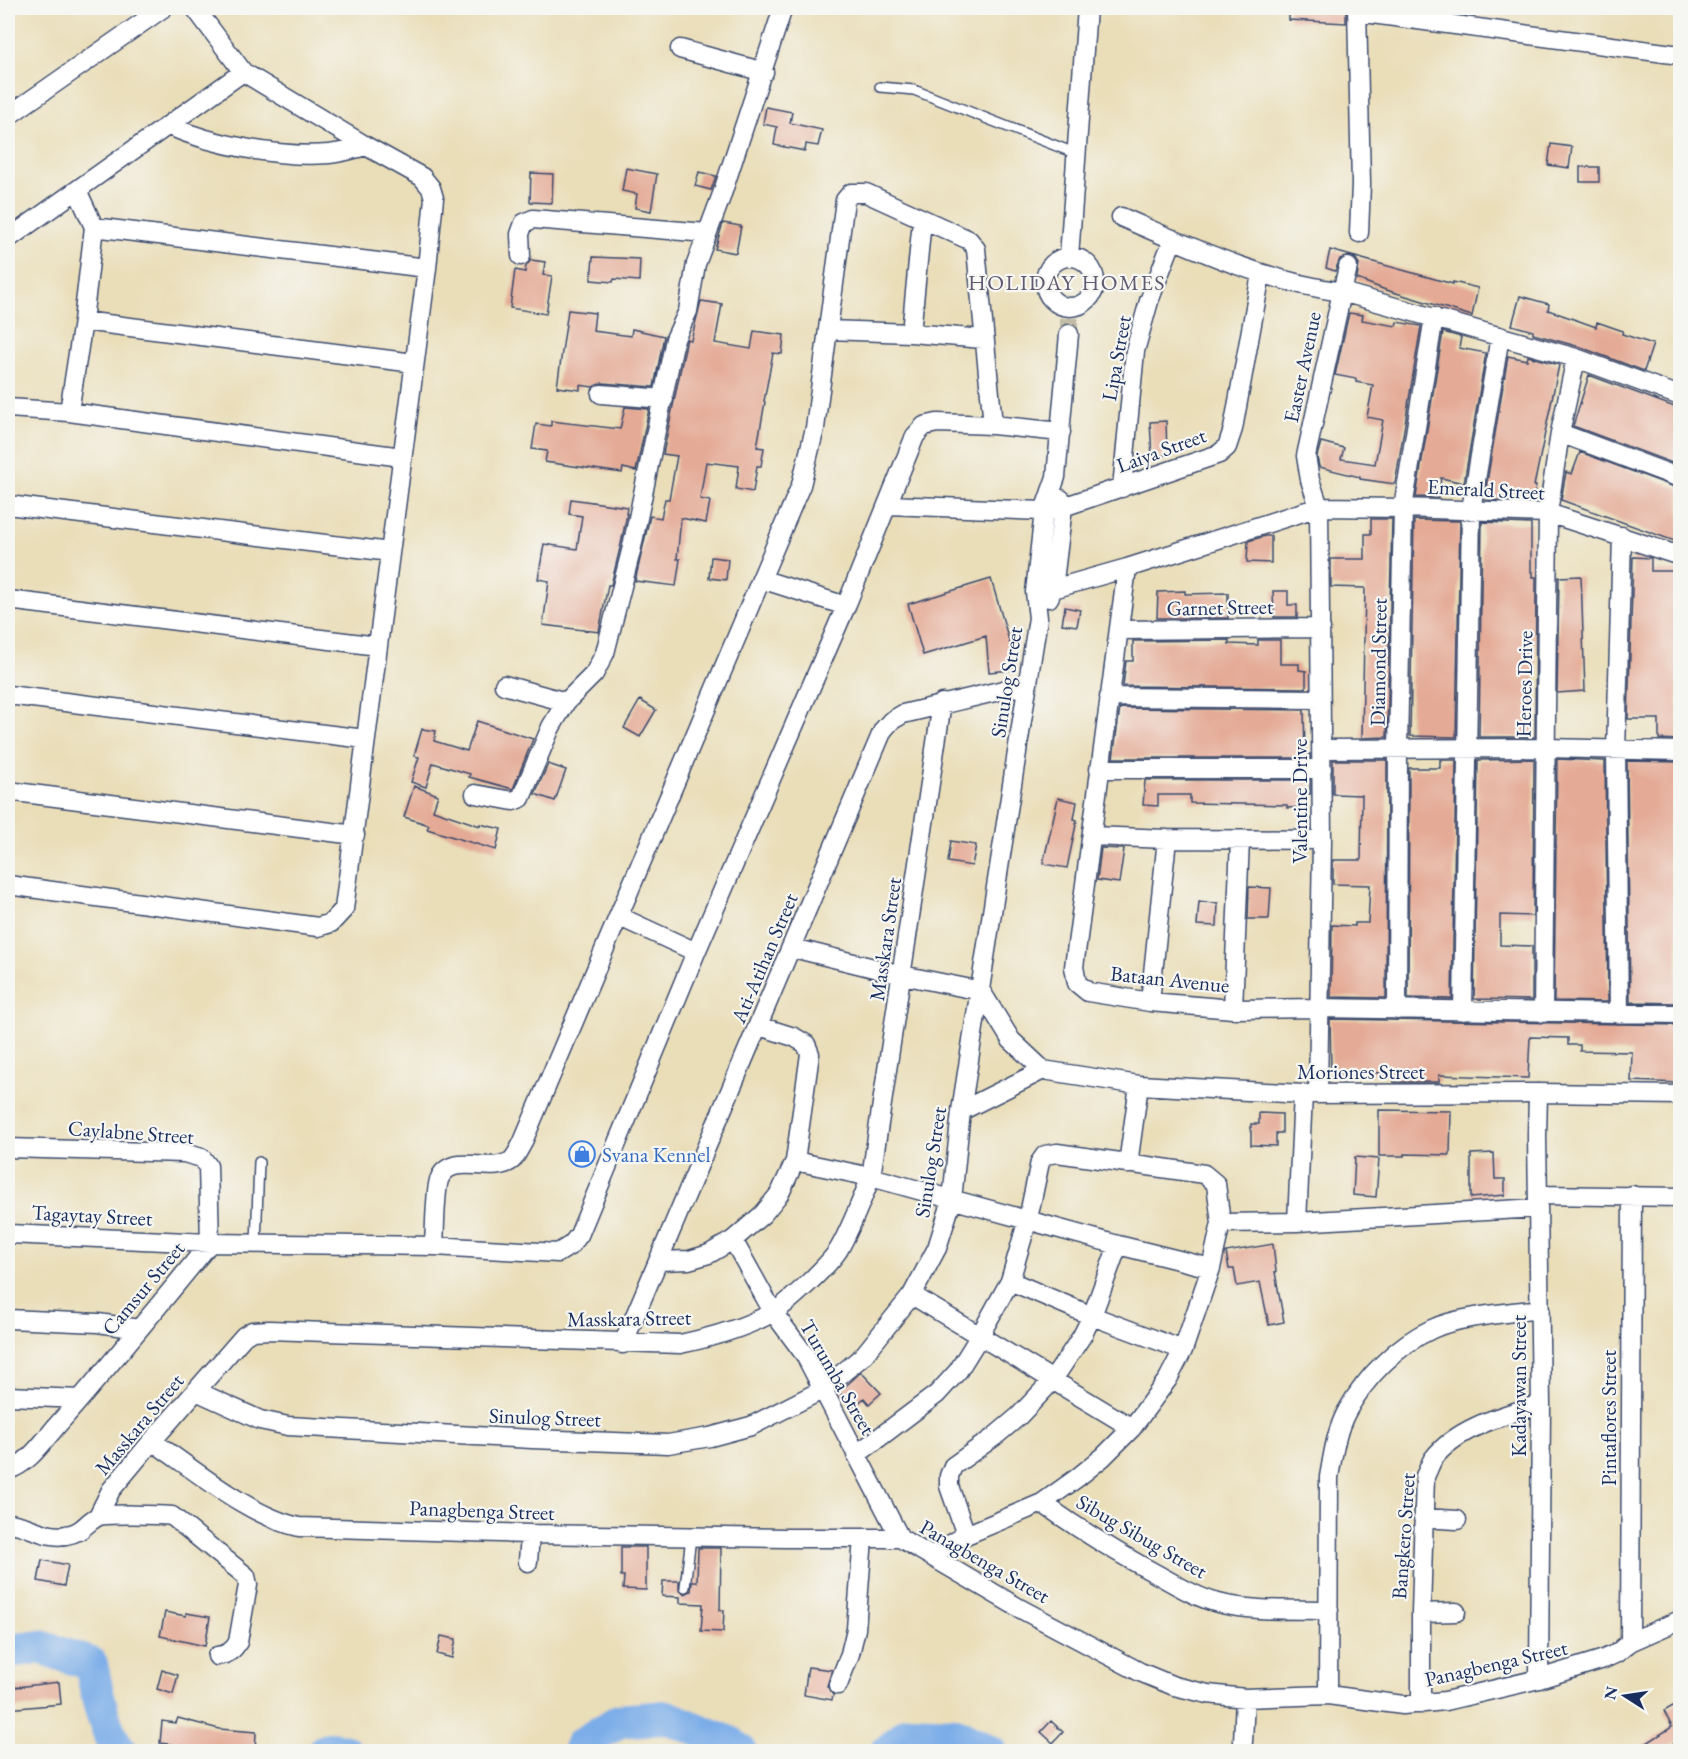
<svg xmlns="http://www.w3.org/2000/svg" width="1688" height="1759" viewBox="0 0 1688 1759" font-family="'EB Garamond',serif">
<rect width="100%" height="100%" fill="#f6f6f2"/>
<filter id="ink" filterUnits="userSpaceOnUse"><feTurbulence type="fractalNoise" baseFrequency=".0167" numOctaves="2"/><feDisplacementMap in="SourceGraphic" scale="12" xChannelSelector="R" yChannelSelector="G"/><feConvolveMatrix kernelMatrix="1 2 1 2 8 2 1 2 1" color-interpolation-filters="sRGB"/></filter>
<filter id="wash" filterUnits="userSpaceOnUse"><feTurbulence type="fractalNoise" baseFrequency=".008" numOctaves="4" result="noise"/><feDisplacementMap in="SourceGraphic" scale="24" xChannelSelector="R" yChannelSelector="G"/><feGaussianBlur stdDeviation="1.35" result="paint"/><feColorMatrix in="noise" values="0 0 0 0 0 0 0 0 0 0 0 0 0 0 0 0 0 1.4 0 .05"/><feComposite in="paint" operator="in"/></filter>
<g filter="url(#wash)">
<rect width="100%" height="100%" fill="#eadeb9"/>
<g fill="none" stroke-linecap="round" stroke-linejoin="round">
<path stroke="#7cade8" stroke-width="34" d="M8,1651L40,1647L91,1664C96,1688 104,1735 122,1752
M323,1752L330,1749L346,1752
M579,1752L582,1744L619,1721L667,1717L730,1743L741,1752
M887,1752L909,1732L956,1734L991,1752"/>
</g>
<g id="blocks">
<path fill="#e4aa95" d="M1289,8H1346V23L1289,20Z
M766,107L792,112L790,123L822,130L818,146L806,144L805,151L774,145L777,127L763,124Z
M1551,144L1572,147L1569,168L1548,165Z
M1580,167H1599V182H1580Z
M626,168L657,174L651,211L635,208L637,194L622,191Z
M699,172L716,176L711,190L695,186Z
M531,173L553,174L552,203L530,202Z
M723,223L741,226L736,253L715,249Z
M1330,250L1453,284V282L1478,288L1472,316L1383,289L1357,279L1359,264L1356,259L1351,256L1340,259L1335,271L1326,268Z
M593,257L640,259L639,281L614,279L613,282L591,280Z
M531,260L545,262L543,275L552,276L546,314L510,308L515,270L525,272L526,266Z
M1520,296L1549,304L1548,310L1596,327L1597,322L1623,331L1622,334L1653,344L1644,371L1580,347L1533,334V331L1512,325Z
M701,301L722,304L715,343L751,349L754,331L784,335L782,354L773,353L764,401L765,402L757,447L764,448L761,466H757L753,492L736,489L739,466L706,462L700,499L710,501L706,523L681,518L677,559H680L676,586L635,581L650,516L661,518L665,499H669L677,456L663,454L686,343L687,339L691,340Z
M568,310L595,313L593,331L631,336L632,329L664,336L654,387L602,383L593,387L580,385V390L557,387Z
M1349,313L1363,315L1362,320L1396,326L1397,322L1421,326L1395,484L1360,479V477L1319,467L1317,456L1321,442L1344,448L1341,459L1375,464L1383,420L1367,417L1373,385L1356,382V379L1335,375Z
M1443,332L1461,337L1459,348L1486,353L1464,483L1441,478L1438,498L1416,497Z
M1508,356L1527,360L1528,356L1559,365L1534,486H1536L1533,501L1484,500Z
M1589,375L1680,409V466L1573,426Z
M625,407L649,409L636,471L623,468L622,473L545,462L547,451L532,449L536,424L551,426V421L620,429Z
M1166,421L1167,455L1152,456L1150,422Z
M1580,452L1680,489V543L1561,500L1566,472L1572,474Z
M571,499L627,507L626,514H627L621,544L611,585H608L599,632L543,625L549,581L538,579L544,544L577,549L582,516L569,514Z
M1371,519H1392L1387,737L1362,738L1365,588L1331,587V559H1365V534H1371Z
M1414,520L1460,521L1456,737L1410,736Z
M1482,522L1531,524V572H1533V577H1536L1535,737H1479Z
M1265,536H1271V563L1247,562L1248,541Z
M711,557L728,559L726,580L709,578Z
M1633,557L1651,558V571H1680L1678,723H1680V740L1659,739V719H1628Z
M1581,576L1585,691L1557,693L1559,577Z
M991,579L1011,647L1012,670L989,672L986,636L923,655L908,604Z
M1185,591V594L1228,593V618H1157L1158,592Z
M1273,591H1288V605H1297V617H1274Z
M1065,607L1080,610L1077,626L1062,624Z
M1229,640V644L1258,645V640H1280V664H1299V670L1306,671V688L1123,686L1126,661H1133V641Z
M640,700L656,710L640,737L624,728Z
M1120,708L1304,710L1305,754H1310V758H1113Z
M477,721L533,739L513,789L469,777L470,774L433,763L426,787L411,782L419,757L414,756L422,729L436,731L434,741L467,751Z
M1534,759L1533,916L1500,915V945L1532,946V1000L1474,999L1478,760Z
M1557,759L1605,761L1608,1002L1554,1001Z
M1333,760H1387L1386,998L1331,997L1332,925L1355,926V923H1368L1370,885L1333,884V860H1361L1362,795L1333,794Z
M1440,760H1456L1452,999L1408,998L1409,768H1440Z
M1627,761L1680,762V873L1676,1003L1630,1002Z
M548,764L566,770L555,801L535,794Z
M1145,780H1310V794H1306V807L1287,808V805L1190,803V795H1158V806L1143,805Z
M414,786L438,795L433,810L480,826V824L501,829L496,850L427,829L429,825L404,817Z
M1058,798L1077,802L1074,819L1077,820L1067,868L1043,864Z
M951,841L976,845L972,866L948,862Z
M1101,848L1124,849L1119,883L1097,880Z
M1249,887L1271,888L1269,919H1248Z
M1199,902L1218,903L1217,926L1197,925Z
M1330,1019L1680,1025V1083L1631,1081L1632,1052L1580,1051V1045H1568V1038L1530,1037L1528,1078L1439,1075V1082H1394V1074L1350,1071V1074L1331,1073Z
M1379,1110L1451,1111L1450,1155L1404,1154V1156H1379Z
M1259,1113L1282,1114V1133H1276V1146L1251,1145V1124H1259Z
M1494,1153L1495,1179H1505V1195L1471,1198V1154Z
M1355,1157L1379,1159L1376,1197L1353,1195Z
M1273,1244L1276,1272H1275L1284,1322L1269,1325L1260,1282L1237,1286L1234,1269H1229L1226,1252Z
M861,1372L881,1393L869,1404L864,1398L854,1407L839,1392Z
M621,1547H646V1590L623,1589L624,1576H621Z
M698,1548H721L720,1610H724L723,1632L701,1631L703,1604L680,1603V1597L662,1596L663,1581H679V1590L685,1594L691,1591L692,1582H697Z
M42,1560L68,1565L64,1586L38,1581Z
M165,1612L186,1616V1613L210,1617L205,1646L160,1636Z
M441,1636L456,1639L452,1658L437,1654Z
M808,1667L832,1670L827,1686L833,1695L832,1700L804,1695Z
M162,1670L178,1675L173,1694L157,1689Z
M59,1682L61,1704L8,1709V1688Z
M1680,1702V1744L1679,1740L1660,1752H1633L1672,1727L1664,1711Z
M178,1718L219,1729L256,1732L255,1752H205L185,1746L160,1743L162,1721L176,1723Z
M1051,1721L1063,1732L1053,1743L1041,1732Z"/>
</g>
</g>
<g filter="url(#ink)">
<use href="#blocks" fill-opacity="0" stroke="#3a496c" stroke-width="1.5"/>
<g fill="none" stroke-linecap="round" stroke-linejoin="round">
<path stroke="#c1bba7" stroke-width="18" stroke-dasharray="18 9" stroke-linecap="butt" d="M1069,334V318"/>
<g stroke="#3a496c" stroke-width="12">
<path id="lane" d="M880,87L914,90L1077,154
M256,1244L259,1162
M685,1587L691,1537"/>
</g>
<g stroke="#3a496c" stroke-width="21">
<path id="street" d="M1357,8L1361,184L1359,233
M1357,12L1680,55
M680,49L764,72
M8,116L163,8
M169,126C213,145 281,158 329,154C341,153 354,149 366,146
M1121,217C1193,248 1263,281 1342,292L1348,267
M94,227L427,268
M8,239L243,72
M521,256L520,234L524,223L533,219L707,233
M1069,257L1087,8
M1045 282a25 25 0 1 1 50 0a25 25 0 1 1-50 0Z
M83,321L414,363
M828,330L911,333L983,339
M911,333L922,220
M601,394L664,399
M8,408L69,412L402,457
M69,412L83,321L94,227L77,190
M1560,433L1680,478
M1122,488L1135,351L1149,301L1173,239
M8,505L390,552
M888,505L1044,511L1063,507L1219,454L1227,447L1233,429L1261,274
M1127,568L1074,967L1077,983L1088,992L1150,1002L1233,1009L1318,1008L1680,1014
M761,579L846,606
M1035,592L1053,589L1127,568L1319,507L1310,480L1306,456L1342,292L1576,358L1680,396
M1049,598L1053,589L1063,507L1061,499
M8,600L378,646L427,268L434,198L431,188L422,177L366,146L243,72L195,8
M1119,630L1321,628
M504,685L566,702
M8,695L365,739
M1109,697L1321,699
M1322,749L1546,748L1680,751
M1099,769H1322
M8,791L355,835
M475,794L513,801L521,798L551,727L566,702L594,674L605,653L632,547L675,339L688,311L696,264L721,197L783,8
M1092,836L1167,839L1322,840
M8,885L318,927L331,923L344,909L378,646
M620,917L696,952
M793,948L902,975L981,991L1011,1040L1043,1070
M1150,1002L1167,839
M1233,1009L1240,840
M1397,1010L1398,748L1403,508L1434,317
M1463,1011L1471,510L1500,336
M1543,1013L1548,513L1560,433L1576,358
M1619,1014L1616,751L1622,536
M1538,1093L1537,1136L1541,1404L1539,1679
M1318,1094L1322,840L1319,507L1403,508L1548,513L1680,556
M961,1111L1043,1070L1139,1085L1303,1094L1538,1093L1680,1095
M8,1148L184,1153L202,1158L208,1166L210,1243L8,1234
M795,1161L871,1177L1118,1245L1211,1268
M1128,1164L1139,1085
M1538,1195L1680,1197
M1297,1222L1303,1094
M1221,1223L1297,1222L1538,1208
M733,1240L773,1312L805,1355L900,1538
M434,1246C435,1230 435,1193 439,1180C450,1150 492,1176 512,1160C516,1156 519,1149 522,1144L801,485L815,428L845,200L851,193H866L969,240L976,249L993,425
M659,1261L689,1260L709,1254L733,1240L763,1214L780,1193L795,1161L810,1054L806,1044L794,1037L759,1026
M1010,1281L1092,1316L1183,1350
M912,1295L1132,1428
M8,1319L98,1323L139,1329
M623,1344L883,730L891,721L903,714L1028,684
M196,1391L260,1420L288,1426L532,1439L668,1444L710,1437L751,1426L822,1390L863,1356L912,1295L937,1248L952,1200L961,1111L1038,618L1035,592L1044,511L1056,477L1069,334
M8,1396L80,1399
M152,1441C195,1470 249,1516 299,1527L530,1534L786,1538H900L1019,1608L1140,1672L1174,1686L1208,1694L1245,1698L1328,1695L1403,1705L1445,1701L1539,1679L1604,1659L1617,1653L1630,1642L1680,1620
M856,1455L937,1394L958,1371L979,1337L1010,1281L1028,1219L1040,1162L1045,1155L1057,1153L1204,1174L1216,1184L1221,1223L1211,1268L1183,1350L1168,1379L1132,1428L1103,1457L1077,1478L1042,1503L966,1535L931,1556
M8,1470C30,1464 46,1437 61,1421C112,1363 161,1303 210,1243L434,1246L558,1253L571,1245L579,1235L696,952L846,606L915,436L924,426L937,423L993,425L1061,432
M1042,1503C1080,1530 1119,1554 1160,1576C1178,1586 1198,1598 1218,1603C1253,1612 1293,1609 1329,1610
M98,1516L111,1490L152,1441L244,1336L252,1331L269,1330L680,1344C709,1338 746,1327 772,1313C788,1304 830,1264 839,1249C852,1226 861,1201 871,1177L942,703
M1423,1518L1457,1520
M8,1523C28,1524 45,1539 66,1535C84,1532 85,1523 97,1517C105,1513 161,1515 172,1516L246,1576L248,1585L238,1642C233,1651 227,1655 217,1656
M966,1535L949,1486V1476L953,1466L994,1437L1019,1416L1052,1381L1082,1336L1092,1316L1118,1245
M528,1562L530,1534
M1421,1613L1456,1612
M1630,1642L1632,1195
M838,1685L850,1654L856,1629L863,1538
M1328,1695L1329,1477C1333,1455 1336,1431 1347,1411C1365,1378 1397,1345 1432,1329C1460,1316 1509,1313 1540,1309
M1421,1704V1613L1425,1476C1428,1471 1430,1464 1433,1459C1457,1427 1505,1415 1541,1404
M1243,1742L1245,1698"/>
</g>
<use href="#lane" stroke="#fff" stroke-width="9"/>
<use href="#street" stroke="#fff" stroke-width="18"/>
</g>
</g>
<defs>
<g id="shop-ring" transform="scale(1.35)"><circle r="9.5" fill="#f6f6f2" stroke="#3f7fe0" stroke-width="1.5"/><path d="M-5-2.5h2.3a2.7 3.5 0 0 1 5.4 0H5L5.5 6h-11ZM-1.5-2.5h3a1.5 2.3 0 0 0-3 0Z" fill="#3f7fe0"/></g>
</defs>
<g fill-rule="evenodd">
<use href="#shop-ring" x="582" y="1154"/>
</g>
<g text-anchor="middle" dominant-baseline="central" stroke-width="4.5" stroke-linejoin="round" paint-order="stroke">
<g font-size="21" fill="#1b2f5e" stroke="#f6f6f2">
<text transform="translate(1116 358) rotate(-80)">Lipa Street</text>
<text transform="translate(1302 367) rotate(-78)">Easter Avenue</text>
<text transform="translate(1161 450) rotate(-20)">Laiya Street</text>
<text transform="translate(1486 489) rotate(3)">Emerald Street</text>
<text transform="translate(1220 607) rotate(-1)">Garnet Street</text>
<text transform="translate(1378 662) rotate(-89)">Diamond Street</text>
<text transform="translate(1006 682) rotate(-81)">Sinulog Street</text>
<text transform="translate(1524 684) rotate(-89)">Heroes Drive</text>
<text transform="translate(1299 801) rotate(-90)">Valentine Drive</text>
<text transform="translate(885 939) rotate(-82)">Masskara Street</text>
<text transform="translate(764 958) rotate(-67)">Ati-Atihan Street</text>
<text transform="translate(1170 979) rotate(6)">Bataan Avenue</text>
<text x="1361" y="1071">Moriones Street</text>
<text transform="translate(131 1132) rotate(4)">Caylabne Street</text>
<text transform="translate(930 1162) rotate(-81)">Sinulog Street</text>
<text transform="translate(92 1215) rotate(3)">Tagaytay Street</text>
<text transform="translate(143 1288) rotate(-50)">Camsur Street</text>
<text transform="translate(629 1318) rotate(-1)">Masskara Street</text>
<text transform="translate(838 1377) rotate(60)">Turumba Street</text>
<text transform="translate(1518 1386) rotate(-90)">Kadayawan Street</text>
<text transform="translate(545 1417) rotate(2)">Sinulog Street</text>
<text transform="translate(1608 1418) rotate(-90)">Pintaflores Street</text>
<text transform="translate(139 1424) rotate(-50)">Masskara Street</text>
<text transform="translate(482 1510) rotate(2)">Panagbenga Street</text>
<text transform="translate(1142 1536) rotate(30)">Sibug Sibug Street</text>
<text transform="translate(1403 1536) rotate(-86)">Bangkero Street</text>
<text transform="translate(985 1561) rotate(30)">Panagbenga Street</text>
<text transform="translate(1496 1663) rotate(-13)">Panagbenga Street</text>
</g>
<g font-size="21" fill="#366cbe" stroke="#f6f6f2" text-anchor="start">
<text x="602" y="1154">Svana Kennel</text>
</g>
<g font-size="22" letter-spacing="1.5" fill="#615a71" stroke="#f6f6f2">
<text x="1067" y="282">HOLIDAY HOMES</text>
</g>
</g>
<rect width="1688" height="1759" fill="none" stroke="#f6f6f2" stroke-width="30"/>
<g transform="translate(1625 1696) rotate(282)" stroke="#f6f6f2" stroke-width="4.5" paint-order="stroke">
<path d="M0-4.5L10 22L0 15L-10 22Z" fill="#1b2f5e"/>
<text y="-9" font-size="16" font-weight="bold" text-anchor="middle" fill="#1b2f5e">N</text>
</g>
</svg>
